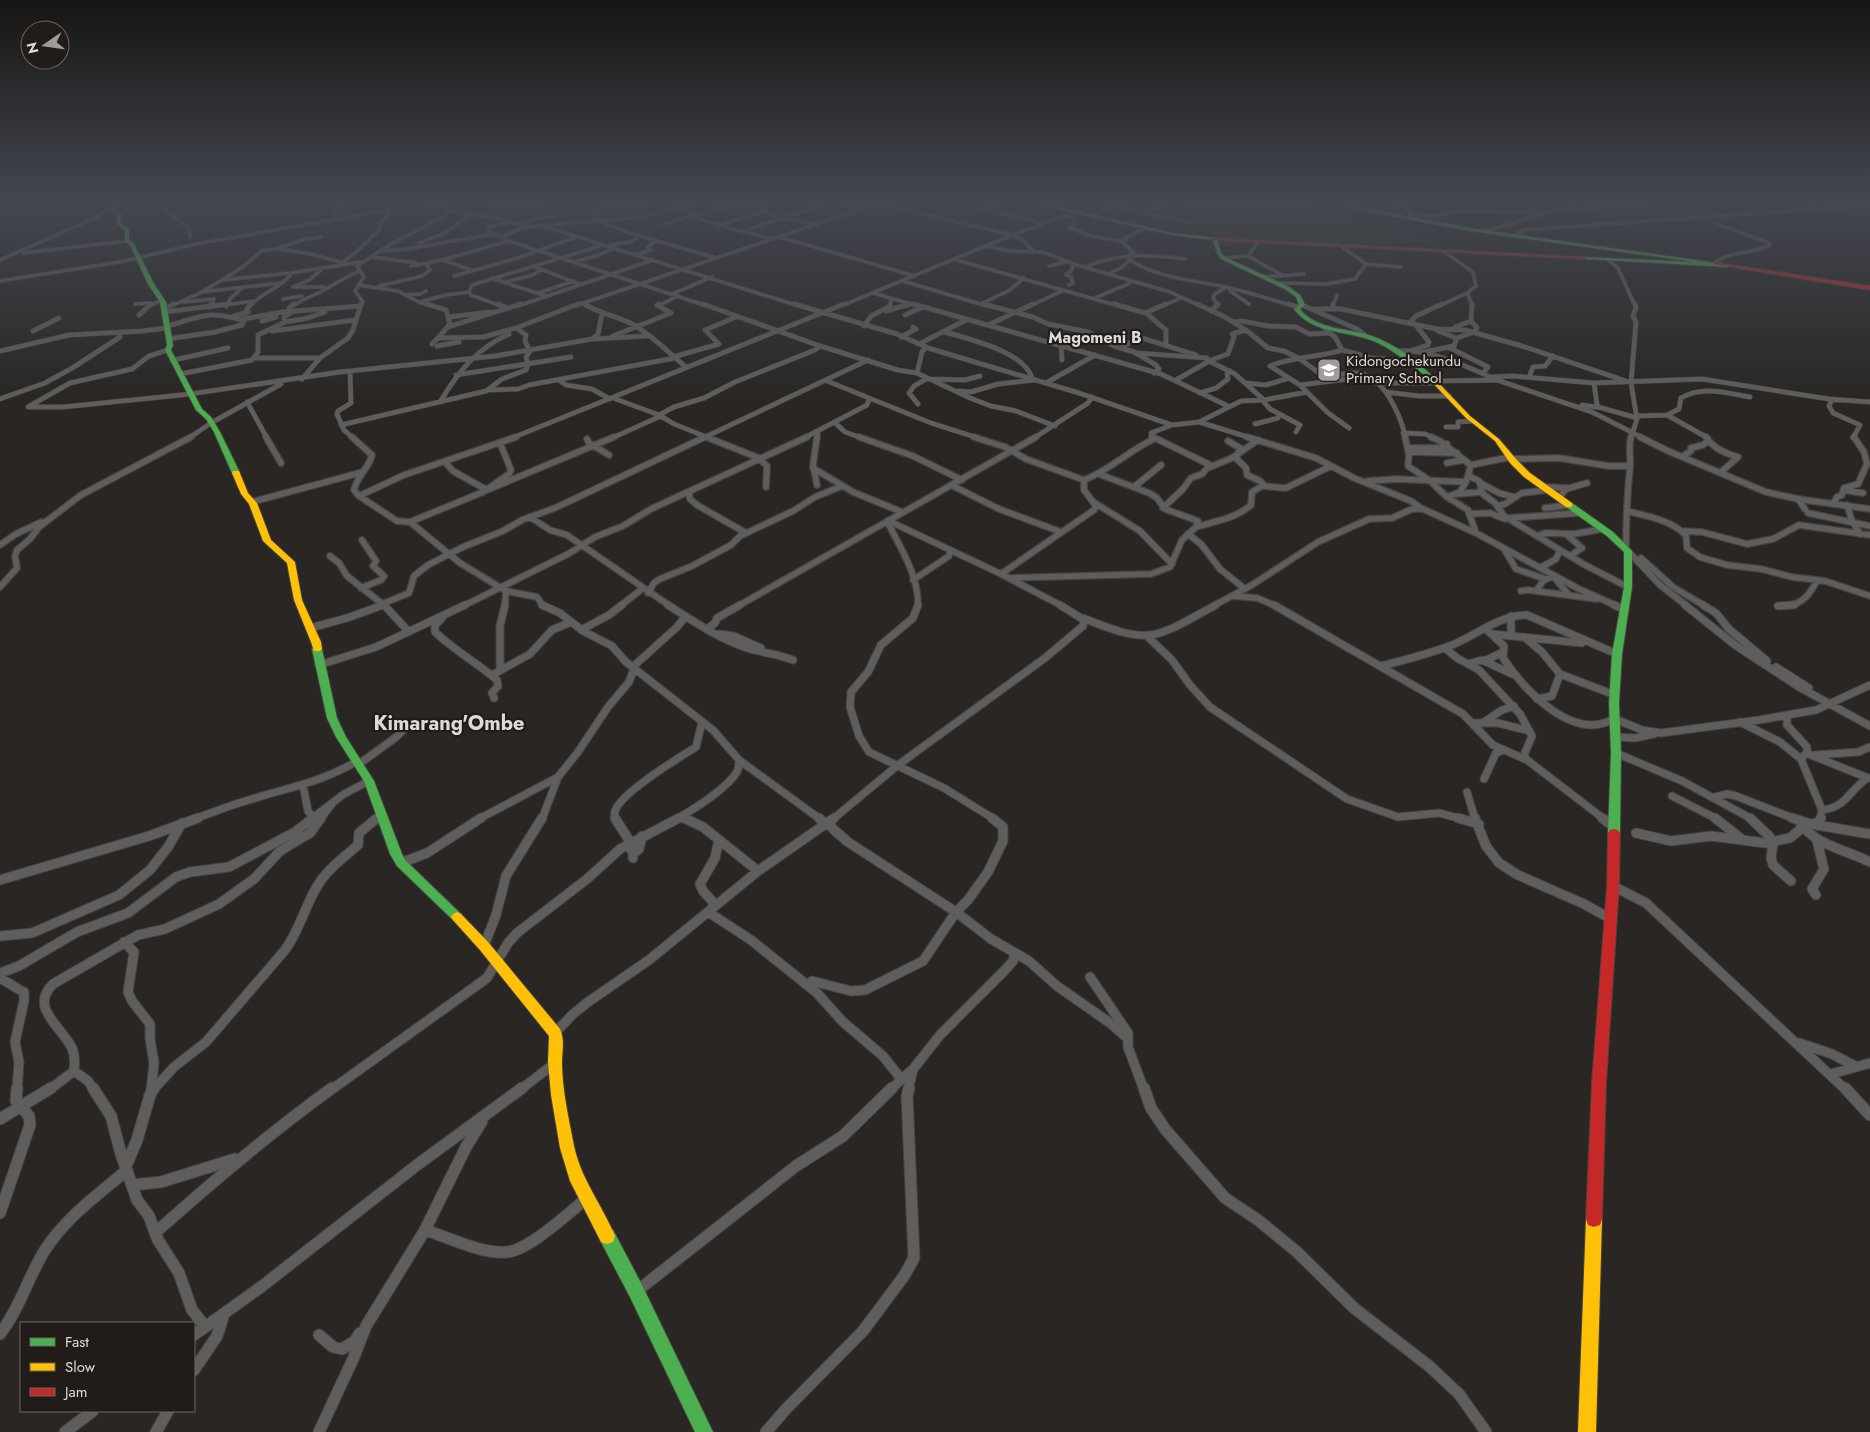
<svg xmlns="http://www.w3.org/2000/svg" width="1870" height="1432" viewBox="0 0 1870 1432" font-family="Jost,sans-serif">
<rect width="100%" height="100%" fill="#292623"/>
<path fill="#323423" d="M1168,200H1294L1324,211L1438,242L1214,246C1204,227 1184,216 1168,200Z"/>
<g fill="none" stroke-linecap="round" stroke-linejoin="round">
<g stroke="#464341" stroke-width="4.5">
<path id="street-far5" d="M173,200L167,204L166,210L189,228L190,237
M411,200L448,207
M832,200L862,209
M993,200L996,212L1043,223
M1087,200L1192,223
M377,201L382,200
M678,202L607,205L592,213L597,215L596,219L623,231L716,258
M489,204L551,203
M743,204L764,208L770,214L783,218L818,224
M881,204L1012,235L1022,240L1034,251
M1396,204L1403,206L1411,213L1409,217
M759,205L789,200
M679,206C701,225 745,231 773,239
M449,210C464,214 478,215 493,217C504,219 512,224 524,225
M979,210L996,206
M1146,212L1167,202L1159,200
M1067,215L1072,217L1076,223L1069,228L1092,236L1121,241L1135,254
M1092,215L1126,200
M1410,215L1434,216L1458,211L1539,212
M336,218L334,212L337,206L348,200
M1714,223L1767,242L1770,245C1753,254 1729,251 1714,263
M664,224L751,200
M723,224L766,211
M543,226L799,306
M525,227L524,225L534,219L554,216
M747,230L833,201
M1487,231L1551,211L1683,200
M1516,235L1524,230L1870,205
M501,237L525,227L642,217L705,200
M779,237L915,276
M509,241L707,306
M1124,242L1126,240L1124,239L1145,228
M419,243L445,233L468,215
M610,245L631,242L639,236
M986,246L1010,251L1042,252L1074,264L1170,292L1200,306
M1341,246L1366,264L1401,267
M280,249L311,254L340,262
M382,251L407,249L494,234
M23,253L127,241
M1130,254L1128,258C1152,278 1200,281 1230,288C1251,293 1272,300 1293,306
M636,255L651,250L647,247L657,240
M1248,256L1258,242
M373,257L416,263
M1223,258L1248,256L1282,275
M953,259L1119,306
M1607,259L1618,268L1635,306
M0,260L95,218L122,200
M443,260L471,270
M342,262C352,258 370,238 380,229L379,224L389,213L393,200
M574,262L599,255L614,248
M411,266L442,260L509,241L489,231L488,227L508,222
M533,266L582,285
M1049,266L1065,262
M1085,267C1119,253 1149,254 1185,259
M1108,274L1121,268L1130,260
M454,276L518,258L576,237
M1263,277L1304,274
M491,278L546,296
M223,280L290,273L361,262
M0,281L125,261L196,244L389,210
M903,281L987,306
M505,282L530,276L542,270
M1279,283L1327,284L1355,279L1366,264
M358,285L398,291L419,302L431,306
M1069,285L1073,283L1071,277L1066,275L1071,271L1074,264
M379,286L422,276L430,270L426,263
M293,287L309,280L320,271
M294,287H324
M1230,288V291L1249,304
M202,292L281,283
M538,293L574,281
M873,293L918,306
M1467,293L1473,306
M672,294L712,277
M407,295L420,294L426,291
M1095,298L1128,284L1130,281
M283,299L302,296
M184,302L214,299L211,306
M420,302L446,295L469,292
M582,303L586,306
M135,304L151,303
M981,304L1010,290L1024,278
M149,306L162,300
M171,306L198,294L222,280L244,266L261,251L279,248L305,239L321,237
M217,306L255,301
M226,306L231,298L242,288
M250,306C262,292 282,288 292,273
M293,306C300,301 306,298 314,295C330,288 344,277 360,271
M361,306L363,302L355,291L364,277L357,266L391,244L444,216L449,209L448,200
M501,306L471,295L469,292L472,285L603,245
M518,306L653,260
M575,306L887,200
M658,306L678,296
M841,306L1012,235L1075,212
M890,306L891,299
M907,306L911,304
M1030,306L1064,290
M1163,306L1183,297
M1218,306L1213,298L1215,294L1226,287
M1333,306L1337,295
M1439,306L1467,293L1476,286L1473,272L1443,251"/>
</g>
<g stroke="#464341" stroke-width="5.5">
<path id="street-far4" d="M427,304L446,310L450,324L438,338L483,337L516,328L578,304
M498,304L508,308
M584,304C600,314 618,316 634,325C653,336 670,354 686,367
M703,304L820,346L898,370L917,373L970,398L991,406L1016,411L1055,426
M794,304L897,334L928,348L1079,393L1172,425
M913,304L1161,374L1228,406
M983,304L1033,317L1048,324L1088,332L1114,346L1134,352L1156,365L1159,369L1154,373
M1114,304L1145,313L1166,304
M1197,304L1223,316L1246,330L1268,348L1284,351L1300,359L1323,376C1334,377 1344,372 1355,373C1384,374 1400,415 1406,438
M1289,304L1298,307
M1333,304V308
M1302,305L1357,329L1366,336
M226,306L227,304
M210,307L211,304
M165,308L174,304
M1315,309H1341L1437,329L1465,330L1522,346L1626,381
M886,311L910,304
M1211,311L1218,304
M165,312L228,304
M290,312L289,308L294,304
M1146,313L1166,330V344
M139,315L151,304
M905,315L923,307
M234,316L248,312L247,309L251,304
M449,317L490,312
M243,319L282,312L360,306
M262,321L276,317
M285,322L308,318L325,312
M1234,322L1242,321L1268,326L1296,327L1309,334L1331,333
M1410,322L1416,316L1442,304
M988,325L1033,304
M167,326C202,317 207,309 244,321L242,325L215,332L168,339
M864,326L871,316L890,306V304
M1322,326L1335,337L1342,350C1318,358 1293,356 1270,366L1300,385L1327,412L1349,428
M448,327L521,304
M1455,327L1471,321L1472,304
M519,330L526,335L525,341L529,349
M33,331L59,318
M272,331L355,320
M1438,331L1456,338
M945,332C969,339 1025,352 1032,378
M613,336L671,313L657,305L659,304
M901,337L916,329L913,327
M1142,338L1196,355
M592,339L598,334L602,314
M921,343L966,320
M432,344L438,338
M1061,345L1062,360
M437,346L459,342
M1448,347L1488,367L1483,373
M1120,348L1133,341
M168,350L149,356L132,369L70,383L28,407H63L191,394
M1342,350L1372,358L1410,361
M1413,350L1428,345L1429,342L1415,324
M0,351L69,335L142,331L166,328
M1398,351C1431,349 1465,366 1495,379
M1424,352L1454,346L1457,338L1474,332L1477,328L1471,321
M1137,353L1207,358
M673,357L719,344L705,330L736,317
M254,358H320
M174,360L228,348
M1209,361L1235,374L1264,400
M350,372L351,403L338,411L337,414L344,430L353,438
M917,373L922,352L926,347
M180,374L252,360L258,352V335L285,322L284,317L292,312
M456,375L571,357
M1492,377L1513,376L1594,383L1702,379L1829,399L1870,402
M1529,377L1533,367L1545,366L1553,356
M302,379L320,358L348,338L353,330L361,304
M928,379L965,380L980,376
M559,380L566,385L592,389L610,399
M1176,380L1211,360L1228,354L1234,337L1232,334L1246,330
M827,381L931,423L978,438
M1435,381L1497,380L1592,412L1643,438
M1046,383L1095,355
M1246,383L1266,385L1289,378
M1375,383H1437
M1594,383L1597,405L1599,407
M1300,385L1364,377
M490,390L518,389L529,385L675,358
M959,391L971,392L998,384L1034,380
M1386,392L1419,396H1449
M1200,393L1216,388L1228,379L1227,374L1230,371
M190,394L340,372L495,356L592,339L647,336
M613,398L659,415L674,424L709,438
M0,399L45,383L74,367L120,337L119,333
M1832,399L1829,406L1833,413L1860,425L1853,438
M1262,400L1270,409L1300,425L1296,432
M247,402L267,438
M440,402C458,372 476,349 509,334
M918,404L909,393L914,386L926,379
M1582,405L1602,408L1637,418
M659,415L674,407L704,398L735,382L815,350L820,346
M1667,415L1708,438
M1637,416L1667,415L1679,409L1681,398C1702,385 1727,393 1750,397
M834,422L845,432L862,438
M1199,422L1251,438
M1255,424L1278,418L1279,415
M341,425L486,391L502,379L526,370L528,365L526,357L531,350
M1446,427H1458V422L1473,421
M1403,433L1425,434L1434,438
M1151,436L1155,438
M189,438L211,423L281,384
M512,438L844,304
M612,438L661,416
M703,438L868,360
M804,438L867,405L869,399
M817,438L818,432
M1034,438L1088,403L1092,397
M1152,438L1151,433L1172,425L1199,422L1241,401L1264,400L1307,392
M1631,438L1637,419L1631,383L1636,322L1633,316L1636,307L1635,304"/>
</g>
<g stroke="#464341" stroke-width="8">
<path id="street-far3" d="M266,437L281,463
M352,437L372,455C369,468 357,476 354,490L359,496L397,521L410,522L483,492L509,474L511,470L500,443
M706,437L759,458L767,466L766,487
M859,437L913,456L962,480
M974,437L1005,447L1026,459L1084,480V490L1096,506L1094,510L1001,574
M1153,437L1210,465L1202,474L1191,478L1183,489L1163,508
M1247,437L1316,458L1354,478L1411,501L1421,508
M1405,437L1409,455L1408,466L1429,480L1447,497L1468,510L1476,533
M1431,437L1440,441L1468,463
M1640,437L1668,451L1766,492L1798,499L1870,509
M1706,437C1714,449 1725,453 1738,457L1721,472
M587,439L589,443L609,455
M1228,441L1240,448L1236,458L1246,468L1247,475L1260,481L1265,486
M1408,448H1442L1447,444
M1408,452L1457,453
M1683,456L1691,451V448L1703,445L1708,441
M1511,459L1559,458L1609,466H1630
M445,462L453,471L487,490L614,437
M1447,463L1462,460
M1210,467L1232,458L1258,440
M813,468L853,492L902,512
M1469,476L1479,481L1483,494L1495,503L1504,516L1585,565L1628,587
M1084,480C1110,470 1127,452 1152,440V437
M1368,481L1397,479L1466,482L1471,465L1510,457
M1480,483L1499,493L1514,497
M817,485L813,465L817,437
M951,485L999,509L1061,532
M1134,487L1161,465
M1545,487L1567,488
M1844,490L1863,493
M689,492L690,499L697,505L746,533
M1457,494L1482,492
M359,496L404,475L516,437
M1447,497L1460,492L1466,482
M1559,498L1566,489L1587,483
M1798,499L1805,509
M252,502L363,472
M1095,503L1140,531L1172,564
M1833,504L1837,497L1842,495L1844,488L1858,484L1867,464L1864,452L1854,437
M1847,505L1852,521L1860,534
M1497,506L1505,504L1522,493L1548,490
M1545,508L1569,505
M1627,511C1646,516 1673,520 1686,536L1687,548L1700,557L1727,565L1761,569L1792,577L1825,581L1870,596
M1808,513L1870,526
M1469,514L1490,513L1505,519
M530,517L550,530L567,535L670,606
M1508,518L1580,513
M887,521C900,547 919,576 918,606
M889,521L1001,574L1062,606
M410,522L460,563L506,591L537,597L543,606
M1196,527C1215,521 1235,519 1251,505L1252,492L1262,486L1286,488L1331,466
M1681,531L1702,532L1747,544L1773,539L1799,525L1870,535
M1188,534L1201,544L1220,569L1245,589
M1567,535L1582,548L1570,556
M1537,536L1545,533L1574,534L1602,529
M0,545L16,534L41,522
M1626,548C1626,521 1627,495 1630,468C1631,457 1628,448 1631,437
M1504,549L1516,569L1545,579
M1628,551L1660,585L1687,606
M330,556L339,563L347,576L385,606
M1641,558L1673,587L1705,606
M1540,568L1556,559L1560,550
M1010,578L1151,574L1170,567L1182,540L1196,527L1198,521L1165,509L1157,498L1149,493L1099,474
M913,580L949,556L950,550
M0,587L17,568L15,556L17,550L30,539L39,527L81,495L191,437
M361,588L381,580L384,576L373,566L376,561L362,540
M1521,591L1528,590L1597,599
M1536,591L1543,581L1553,576L1569,595
M648,593L654,583L660,579L692,566L731,545L740,536L793,511L815,497L842,486
M1232,596L1257,598L1276,606
M382,604L409,593L414,576L428,565L463,547L503,531L522,520L555,508L705,437
M380,606L383,605
M463,606L568,554L595,537L623,526L651,509L807,437
M505,606L506,591
M620,606L642,589
M738,606L1036,437
M1213,606L1252,585L1318,542L1369,519L1392,518L1412,509H1423L1476,533L1579,589L1617,606
M1778,606H1781
M1787,606C1803,604 1811,593 1817,580"/>
</g>
<g stroke="#464341" stroke-width="9">
<path id="street-far2" d="M384,605L409,632
M542,605L560,613L583,631L612,646L626,662L713,730L739,760L820,819
M668,605C693,621 719,639 747,648C763,653 778,654 793,660
M918,605L913,618L881,645L868,672L851,692L850,707L859,736L869,752L944,788L994,819
M1274,605L1463,714L1493,745L1527,760
M1614,605L1625,610
M1685,605L1735,645L1799,687L1870,726
M1703,605L1716,613L1729,629L1767,661
M1778,606L1794,605
M1511,616V636
M442,618L435,625V632C454,650 477,663 497,680L498,686L492,693L494,698
M1083,618C1152,646 1153,639 1216,605
M310,628L347,618L383,605
M707,629L715,623L717,618L740,605
M1486,629L1504,646L1503,658C1523,689 1574,744 1615,718
M581,630L609,615L622,605
M719,634L734,636L761,648
M1492,634L1582,643
M1148,637L1172,660L1190,685L1210,707L1347,799L1398,817L1439,813L1462,819
M1524,637L1542,652L1560,674L1552,696L1537,699
M1445,648L1457,658L1479,670L1520,714L1532,736L1524,755L1527,760L1604,819
M1484,661L1503,652
M1468,664L1482,660L1512,674
M319,665L376,647L465,605
M1381,666C1405,660 1429,654 1452,645C1477,635 1499,615 1527,615L1617,654
M1776,667L1809,688
M500,669V626L505,605
M1560,674L1615,695
M492,675L530,654L552,630L571,622
M1787,716V725L1807,747V752L1801,759L1822,810L1820,819
M1615,719L1642,730L1661,733L1759,720L1816,710L1870,685
M1484,722L1502,710L1514,706
M1740,722L1780,742L1801,759
M1472,723H1498L1529,731
M1615,737L1635,738L1654,734
M1616,753L1682,781L1752,819
M1806,753L1868,778
M1815,755L1858,752L1870,747
M359,764L395,738L410,724
M1484,779L1496,753L1504,750
M303,785L308,811L314,819
M1467,792L1475,819
M1672,796L1717,819
M1715,797L1727,794L1736,796L1795,819
M1822,810C1848,807 1848,790 1868,778
M682,817L687,819
M194,819C212,813 230,805 249,800C286,788 323,782 357,761
M311,819L344,794L369,781
M320,819L332,804
M376,819L380,815
M479,819L558,777
M542,819L558,777L578,752L608,707L629,682L636,664L677,627L685,617
M615,819C615,817 614,814 615,811C621,793 678,758 696,747L702,722
M677,819C694,809 726,789 737,772C739,768 739,764 739,760
M833,819L898,765L1045,658L1083,626L1084,620L1060,605"/>
</g>
<g stroke="#464341" stroke-width="11">
<path id="street-far1" d="M615,818L632,845L631,850
M684,818L703,827L758,871
M819,818L826,825
M1458,818L1479,824
M1475,818L1486,846L1499,863L1518,875L1584,904L1611,919
M1602,818L1613,826
M1715,818L1743,840
M1750,818L1769,836L1773,844L1771,858L1773,865L1791,881
M1792,818L1811,824L1819,822L1821,818
M829,822L833,829L848,842L956,912L991,939L1029,961L1057,986L1110,1023L1128,1039
M1811,824L1870,834
M1801,825C1819,846 1846,850 1870,862
M1636,833L1671,841L1711,836L1765,843L1790,838L1808,823
M633,858V854L639,849L642,836
M401,863L427,853L481,818
M0,880L149,836L198,818
M1613,886L1646,903L1846,1090
M1816,895L1812,889L1824,869L1817,841
M712,908L714,903L703,891L700,884L715,858L719,840
M708,912L751,940L817,993L842,1021L883,1056L902,1080
M0,936L32,933L119,895L150,870L168,847L182,823
M124,942L134,952L128,992L132,1001L150,1024V1039L154,1063L151,1090
M484,946L496,915L506,876L542,818
M0,973L19,966L77,932L128,913L176,877L190,872L229,867L295,832L313,818
M1090,977L1128,1033V1047L1144,1090
M0,979C6,980 16,989 24,992V1001L15,1042L19,1062L17,1090
M812,981L851,991L865,990L923,961L956,912L968,900L988,872L1003,841V827L992,818
M555,1033L573,1014L588,1002L649,960L758,871L834,818
M1799,1043L1832,1054L1855,1066
M74,1071L88,1081L94,1090
M1831,1074L1870,1063
M49,1090L74,1071C75,1063 75,1055 72,1048C61,1026 29,1008 53,984L138,935L165,929L219,904L254,879L280,851L310,833L321,818
M153,1090L174,1067L206,1042L285,950C302,927 307,896 326,874C335,863 348,854 358,845L359,833L377,818
M331,1090L487,978L508,943L517,933L587,879L620,849L679,818
M520,1090L555,1063
M890,1090L914,1068L940,1035L1006,969L1013,961L1015,953
M908,1090L913,1070"/>
</g>
<g stroke="#464341" stroke-width="13">
<path id="street" d="M93,1088L111,1116L121,1154L137,1200L149,1216L158,1240L179,1273L192,1310L205,1326
M1144,1088L1151,1108L1165,1129L1225,1198L1258,1220L1297,1252L1354,1308L1429,1366L1459,1394L1486,1432
M1845,1088L1870,1115
M0,1119L51,1088
M126,1166L137,1140L150,1095L154,1088
M132,1185L161,1182L235,1159
M0,1213L30,1125L29,1116L16,1101L17,1088
M425,1230C451,1238 480,1254 507,1252C528,1251 570,1212 587,1198
M155,1233C212,1182 270,1133 332,1088
M637,1291L796,1166L843,1136L892,1088
M0,1334C20,1308 28,1277 45,1250C66,1217 98,1195 127,1170
M194,1335L261,1287L417,1165L522,1088
M319,1335L333,1347L342,1349L355,1341L360,1333
M194,1370L217,1336L224,1314
M65,1432L93,1411
M156,1432L168,1411
M319,1432L354,1357L366,1326L425,1230L466,1147L482,1121
M766,1432L786,1409L863,1331L904,1276L914,1258L907,1096L909,1088"/>
</g>
<g stroke="#464341" stroke-width="2">
<path id="fast" d="M1019,200H1029L1172,233L1217,238L1221,253L1225,257L1289,287L1300,295L1305,305L1300,309C1316,330 1348,328 1372,336C1394,344 1417,360 1433,377L1428,378C1412,365 1395,351 1376,342C1349,330 1313,335 1294,309L1299,305L1296,297L1285,289L1221,259L1217,253L1213,240L1172,235Z
M1324,200H1333L1374,210L1470,228L1731,265L1728,267L1585,259L1583,257L1695,262L1470,231L1374,213Z
M107,207H111L122,215L120,223L129,229V240L134,244L154,284L166,302L173,345L171,350L202,409L211,417L220,432L240,473L239,475L232,473L214,432L206,419L196,410L165,350L167,345L160,302L148,284L130,245L125,241V230L116,223L118,215L107,209Z
M1566,503H1572L1613,532L1632,551V587L1622,654L1619,703L1621,753L1620,833L1618,836H1610L1608,833L1611,753L1609,703L1612,654L1624,587V552L1607,536L1566,507Z
M317,646L322,649L337,718L346,737L374,781L402,854L405,860L461,914L463,917L461,920L457,922L453,920L397,866L390,854L364,781L336,737L327,718L312,649Z
M607,1228L613,1230L642,1285L713,1432H695L630,1297L601,1242L599,1236L601,1230Z"/>
</g>
<g stroke="#464341" stroke-width="2">
<path id="slow" d="M1428,376H1432L1470,416L1499,439L1516,459L1530,473L1572,503V507H1566L1524,477L1510,463L1495,441L1466,418L1428,378Z
M233,471H239L248,493L257,503L271,540L295,562L302,600L321,642L322,649L320,651H314L311,642L294,600L287,563L263,541L249,504L241,494L232,473Z
M457,912L461,914L488,942L560,1029C565,1041 562,1050 562,1062C562,1090 569,1119 574,1146C581,1179 602,1205 615,1236L613,1242L607,1244L601,1242L570,1181L560,1148L551,1095L548,1062L549,1036L480,950L453,920L451,917L453,914Z
M1594,1211L1600,1213L1602,1219L1596,1432H1578L1586,1219L1588,1213Z"/>
</g>
<g stroke="#464341" stroke-width="2">
<path id="jam" d="M1211,238L1585,257L1587,258L1585,259L1209,240Z
M1712,262L1870,286V290L1714,264Z
M1614,829L1618,830L1620,833L1619,886L1606,1083L1602,1219L1600,1225L1594,1227L1588,1225L1586,1219L1592,1083L1607,886L1608,833L1610,830Z"/>
</g>
<use href="#street-far5" stroke="#605e5c" stroke-width="3"/>
<use href="#street-far4" stroke="#605e5c" stroke-width="4.5"/>
<use href="#street-far3" stroke="#605e5c" stroke-width="5.5"/>
<use href="#street-far2" stroke="#605e5c" stroke-width="7"/>
<use href="#street-far1" stroke="#605e5c" stroke-width="9"/>
<use href="#street" stroke="#605e5c" stroke-width="11"/>
<use href="#fast" fill="#4caf50" fill-rule="evenodd"/>
<use href="#slow" fill="#ffc107" fill-rule="evenodd"/>
<use href="#jam" fill="#c62828" fill-rule="evenodd"/>
</g>
<linearGradient id="sky" x2="0" y2="1"><stop stop-color="#171513"/><stop offset="0.5" stop-color="#434750"/><stop offset="1" stop-color="#434750" stop-opacity="0"/></linearGradient>
<rect width="1870" height="401" fill="url(#sky)"/>
<defs>
<g id="school-square" transform="scale(1.25)"><rect x="-9" y="-9" width="18" height="18" rx="4" fill="#9f9b99" stroke="#211c18"/><path d="M0-5L7-2L0 1L-7-2ZM-4 1L0 2.5L4 1V4Q0 6-4 4Z" fill="#fff"/></g>
</defs>
<g fill-rule="evenodd">
<use href="#school-square" x="1329" y="370"/>
</g>
<g text-anchor="middle" dominant-baseline="central" stroke-width="4.5" stroke-linejoin="round" paint-order="stroke">
<g font-size="15" fill="#dedad8" stroke="#211c18" text-anchor="start">
<text x="1346" y="361">Kidongochekundu<tspan x="1346" dy="17">Primary School</tspan></text>
</g>
<g font-size="16" font-weight="bold" fill="#dedad8" stroke="#211c18">
<text x="1095" y="337">Magomeni B</text>
</g>
<g font-size="20" font-weight="bold" fill="#dedad8" stroke="#211c18">
<text x="449" y="723">Kimarang'Ombe</text>
</g>
</g>
<rect x="20" y="1322" width="175" height="90" fill="#211c18" stroke="#6d6865"/>
<rect x="30" y="1338" width="25" height="8" fill="#4caf50" stroke="#6d6865"/>
<text x="65" y="1347" font-size="15" fill="#dedad8">Fast</text>
<rect x="30" y="1363" width="25" height="8" fill="#ffc107" stroke="#6d6865"/>
<text x="65" y="1372" font-size="15" fill="#dedad8">Slow</text>
<rect x="30" y="1388" width="25" height="8" fill="#c62828" stroke="#6d6865"/>
<text x="65" y="1397" font-size="15" fill="#dedad8">Jam</text>
<g transform="translate(45 45) rotate(257)"><circle r="24" fill="#211c18" stroke="#6d6865"/>
<path d="M0-4L9 19L0 12L-9 19Z" fill="#9f9b99"/>
<text y="-8" font-size="14" font-weight="bold" text-anchor="middle" fill="#dedad8">N</text>
</g>
</svg>
